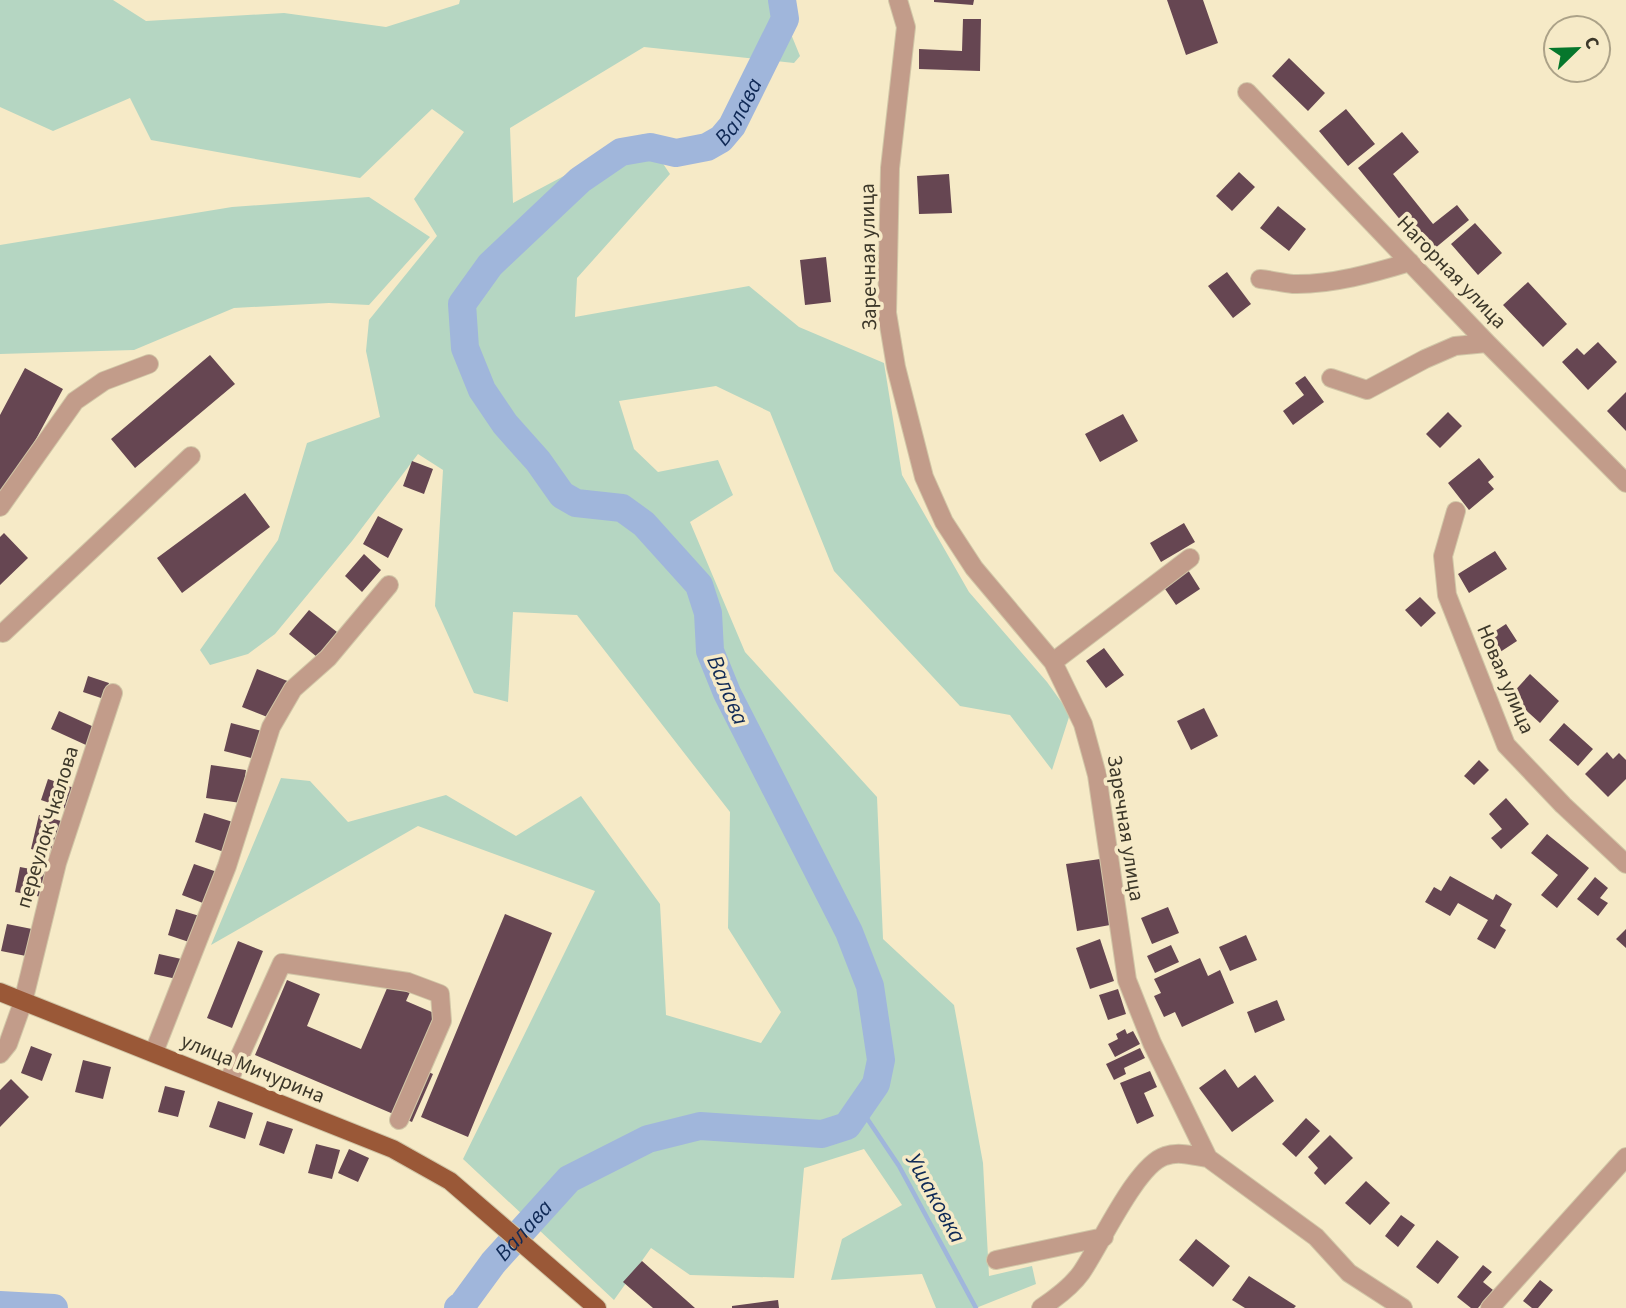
<svg xmlns="http://www.w3.org/2000/svg" width="1626" height="1308" viewBox="0 0 1626 1308" font-family="'Source Sans 3',sans-serif">
<rect width="100%" height="100%" fill="#f6eac7"/>
<path fill="#b5d6c2" d="M0,0H113L146,21L284,13L386,27L459,4L460,0H777L800,56L794,63L644,47L510,128L513,203L643,134L670,174L577,278L575,317L749,286L799,327L884,363L902,475L969,592L1047,682L1070,714L1052,770L1010,715L960,706L834,571L770,412L716,386L619,401L634,449L658,472L718,460L733,495L690,522L745,652L877,797L883,939L954,1005L983,1163L989,1276L1032,1266L1036,1284L976,1308H936L922,1274L831,1280L842,1239L902,1205L864,1149L804,1168L794,1278L690,1275L651,1248L614,1300L463,1159L595,891L418,826L211,945L281,778L310,781L348,822L446,795L516,836L581,796L660,904L666,1015L761,1043L781,1012L728,928L730,812L577,615L513,612L508,702L474,693L435,606L443,470L418,454L352,541L275,634L248,654L210,665L200,650L278,540L307,443L380,417L366,351L369,320L437,236L414,199L464,132L432,109L360,178L151,140L130,98L53,131L0,107Z
M369,197L430,237L369,305L329,303L234,308L134,350L0,354V245L232,207Z"/>
<g fill="none" stroke-linecap="round" stroke-linejoin="round">
<path stroke="#a0b6db" stroke-width="4.5" d="M860,1108L899,1166L976,1308"/>
<g stroke="#a0b6db" stroke-width="28">
<path d="M0,1305L54,1308"/>
<path id="s1" d="M458,1308L463,1304L493,1263L569,1179L648,1139L700,1126L822,1134L847,1126L876,1084L881,1060L870,986L849,932L727,693L710,651L708,613L699,585L644,524L622,508L576,503L562,495L538,461L505,424L482,390L465,348L462,304L490,265L580,180L621,152L650,147L676,153L707,147L721,139L732,126L785,19L782,0"/>
</g>
</g>
<path fill="#664652" d="M934,0H974L973,5L934,2Z
M1167,0H1203L1218,43L1186,55Z
M963,19H981L980,71L919,69V49L962,51Z
M1289,58L1325,93L1308,111L1272,76Z
M1346,109L1375,144L1348,166L1319,131Z
M1402,132L1419,152L1393,174L1433,224L1457,205L1469,220L1428,254L1358,168Z
M1239,172L1255,187L1232,211L1216,196Z
M949,174L952,213L919,214L917,176Z
M1278,206L1306,229L1289,251L1260,228Z
M1475,223L1502,253L1478,275L1451,244Z
M826,257L831,302L805,305L800,260Z
M1227,272L1251,304L1233,318L1208,286Z
M1528,282L1567,324L1543,347L1503,305Z
M1598,342L1617,362L1588,390L1562,362L1577,348L1584,355Z
M210,355L235,384L135,468L111,439Z
M25,368L63,389L0,506V415Z
M1305,376L1324,402L1293,425L1283,411L1304,395L1295,383Z
M1626,392V431L1607,411Z
M1448,412L1462,426L1440,448L1426,434Z
M1123,414L1138,441L1100,462L1085,434Z
M1479,458L1494,477L1488,482L1494,489L1469,510L1448,483Z
M412,461L433,469L424,494L403,486Z
M245,493L270,527L182,593L157,558Z
M378,516L403,529L388,558L363,544Z
M1184,523L1195,542L1161,562L1150,543Z
M4,533L28,558L0,585V537Z
M1495,551L1507,569L1469,593L1458,574Z
M364,554L381,570L362,592L345,576Z
M1188,570L1200,589L1176,605L1163,586Z
M1420,597L1436,613L1421,627L1405,610Z
M309,610L337,632L317,657L289,634Z
M1506,624L1517,641L1494,656L1483,639Z
M1104,648L1124,675L1106,688L1086,661Z
M257,669L290,682L275,720L242,707Z
M1530,674L1559,701L1540,723L1510,696Z
M88,676L109,683L104,699L83,692Z
M1204,708L1218,736L1191,750L1177,721Z
M59,711L94,727L86,745L51,729Z
M231,723L262,731L255,759L224,751Z
M1564,723L1593,749L1578,766L1549,740Z
M1607,752L1613,759L1619,753L1626,760V779L1608,797L1585,774Z
M1479,760L1489,770L1474,785L1464,776Z
M211,765L246,770L241,803L206,798Z
M48,779L74,788L67,809L41,800Z
M1506,798L1529,824L1501,849L1491,838L1502,829L1489,814Z
M204,813L236,823L227,853L195,842Z
M39,815L65,822L57,855L31,849Z
M1547,834L1589,868L1557,908L1541,895L1558,875L1531,853Z
M1100,859L1110,925L1077,931L1066,864Z
M194,864L220,873L208,905L182,895Z
M20,867L46,872L42,897L15,892Z
M1450,876L1493,900L1496,894L1512,904L1500,926L1506,930L1495,949L1477,939L1488,920L1458,903L1450,916L1425,902L1434,887L1441,891Z
M1595,877L1608,888L1600,898L1608,903L1598,916L1577,899Z
M1168,907L1179,933L1152,944L1141,918Z
M176,909L203,917L195,944L168,935Z
M505,914L552,933L468,1137L421,1117Z
M7,924L37,930L31,957L1,951Z
M1626,929V948L1616,939Z
M1246,935L1257,960L1230,971L1219,947Z
M1100,939L1114,981L1090,989L1076,948Z
M238,941L263,951L232,1028L207,1018Z
M1171,945L1179,962L1155,973L1147,956Z
M159,954L186,960L181,980L154,974Z
M1200,958L1208,976L1220,970L1234,1003L1182,1027L1175,1012L1164,1017L1154,996L1161,993L1154,979Z
M394,972L415,981L406,1001L441,1016L419,1068L433,1074L412,1122L255,1055L287,980L320,994L307,1026L361,1049Z
M1118,989L1126,1014L1108,1020L1099,995Z
M1277,1000L1285,1020L1255,1033L1247,1012Z
M1125,1029L1127,1034L1133,1031L1140,1044L1115,1057L1108,1044L1118,1039L1116,1034Z
M31,1046L52,1054L42,1081L21,1073Z
M1140,1048L1145,1058L1124,1068L1126,1074L1114,1080L1106,1064Z
M83,1060L111,1067L103,1099L75,1092Z
M1225,1069L1238,1088L1255,1075L1274,1101L1232,1132L1199,1088Z
M1150,1071L1157,1087L1144,1093L1154,1116L1137,1124L1120,1083Z
M11,1079L29,1097L0,1127V1090Z
M165,1086L185,1091L178,1117L158,1112Z
M218,1101L253,1113L245,1139L209,1127Z
M1306,1118L1320,1131L1296,1157L1282,1144Z
M267,1121L293,1129L284,1154L259,1145Z
M1330,1135L1353,1158L1325,1185L1314,1173L1318,1168L1308,1157Z
M316,1144L340,1150L332,1179L308,1173Z
M349,1149L369,1158L358,1182L338,1173Z
M1366,1181L1390,1203L1370,1225L1345,1203Z
M1401,1215L1415,1225L1398,1247L1385,1236Z
M1196,1239L1230,1266L1213,1287L1179,1260Z
M1437,1240L1459,1257L1438,1284L1416,1267Z
M642,1261L695,1308H653L623,1282Z
M1483,1265L1492,1272L1483,1282L1493,1290L1478,1308H1471L1457,1297Z
M1249,1276L1296,1306L1294,1308H1245L1232,1300Z
M1540,1280L1553,1290L1538,1308H1532L1523,1301Z
M778,1300L779,1308H732V1306Z"/>
<g fill="none" stroke-linecap="round" stroke-linejoin="round">
<g stroke="#d1c6a7" stroke-width="20">
<path id="minor" d="M898,0L906,27L890,168L887,313L896,367L924,477L944,522L974,568L1053,662L1083,724L1097,775L1127,980L1152,1043L1208,1158L1316,1237L1349,1273L1403,1308
M1247,92L1487,343L1626,483
M1260,279C1271,280 1282,283 1293,284C1331,285 1374,273 1410,262
M1331,378L1367,390L1425,359L1455,346L1487,343
M0,507L75,401L104,381L149,364
M1456,511L1443,556L1447,595L1506,745L1563,805L1626,864
M3,633L191,456
M1053,662L1190,558
M154,1052L227,866L271,727L293,689L328,658L389,585
M0,1054L8,1044L23,1002L57,863L113,693
M228,1082L282,963L408,982L440,994L442,1021L399,1120
M996,1260L1104,1237
M1041,1308C1056,1298 1071,1287 1081,1273C1100,1246 1136,1165 1165,1156C1179,1151 1194,1156 1208,1158
M1490,1308L1626,1157"/>
</g>
<g stroke="#d1c6a7" stroke-width="20">
<path id="major" d="M0,992L393,1149L450,1181L597,1308"/>
</g>
<use href="#minor" stroke="#c29c8a" stroke-width="18"/>
<use href="#major" stroke="#9a5837" stroke-width="18"/>
</g>
<g text-anchor="middle" dominant-baseline="central" stroke-width="7" stroke-linejoin="round" paint-order="stroke">
<g font-size="21" fill="#3c3729" stroke="#f6eac7">
<text transform="translate(868 257) rotate(-91)">Заречная улица</text>
<text transform="translate(1452 272) rotate(46)">Нагорная улица</text>
<text transform="translate(1506 679) rotate(67)">Новая улица</text>
<text transform="translate(47 827) rotate(-73)">переулок Чкалова</text>
<text transform="translate(1126 828) rotate(81)">Заречная улица</text>
<text transform="translate(253 1068) rotate(22)">улица Мичурина</text>
</g>
<g font-size="23" font-style="italic" fill="#0f2956" stroke="#f6eac7">
<text stroke="none"><textPath href="#s1" startOffset="1802">Валава</textPath></text>
<text transform="translate(728 690) rotate(67)">Валава</text>
<text transform="translate(936 1198) rotate(61)">Ушаковка</text>
<text stroke="none"><textPath href="#s1" startOffset="102">Валава</textPath></text>
</g>
</g>
<g transform="translate(1577 49) rotate(67)"><circle r="33" fill="#f6eac7" stroke="#aca288" stroke-width="2"/>
<path d="M0-5L12 26L0 18L-12 26Z" fill="#06772c"/>
<text y="-10" font-size="19" font-weight="bold" text-anchor="middle" fill="#3c3729">С</text>
</g>
</svg>
